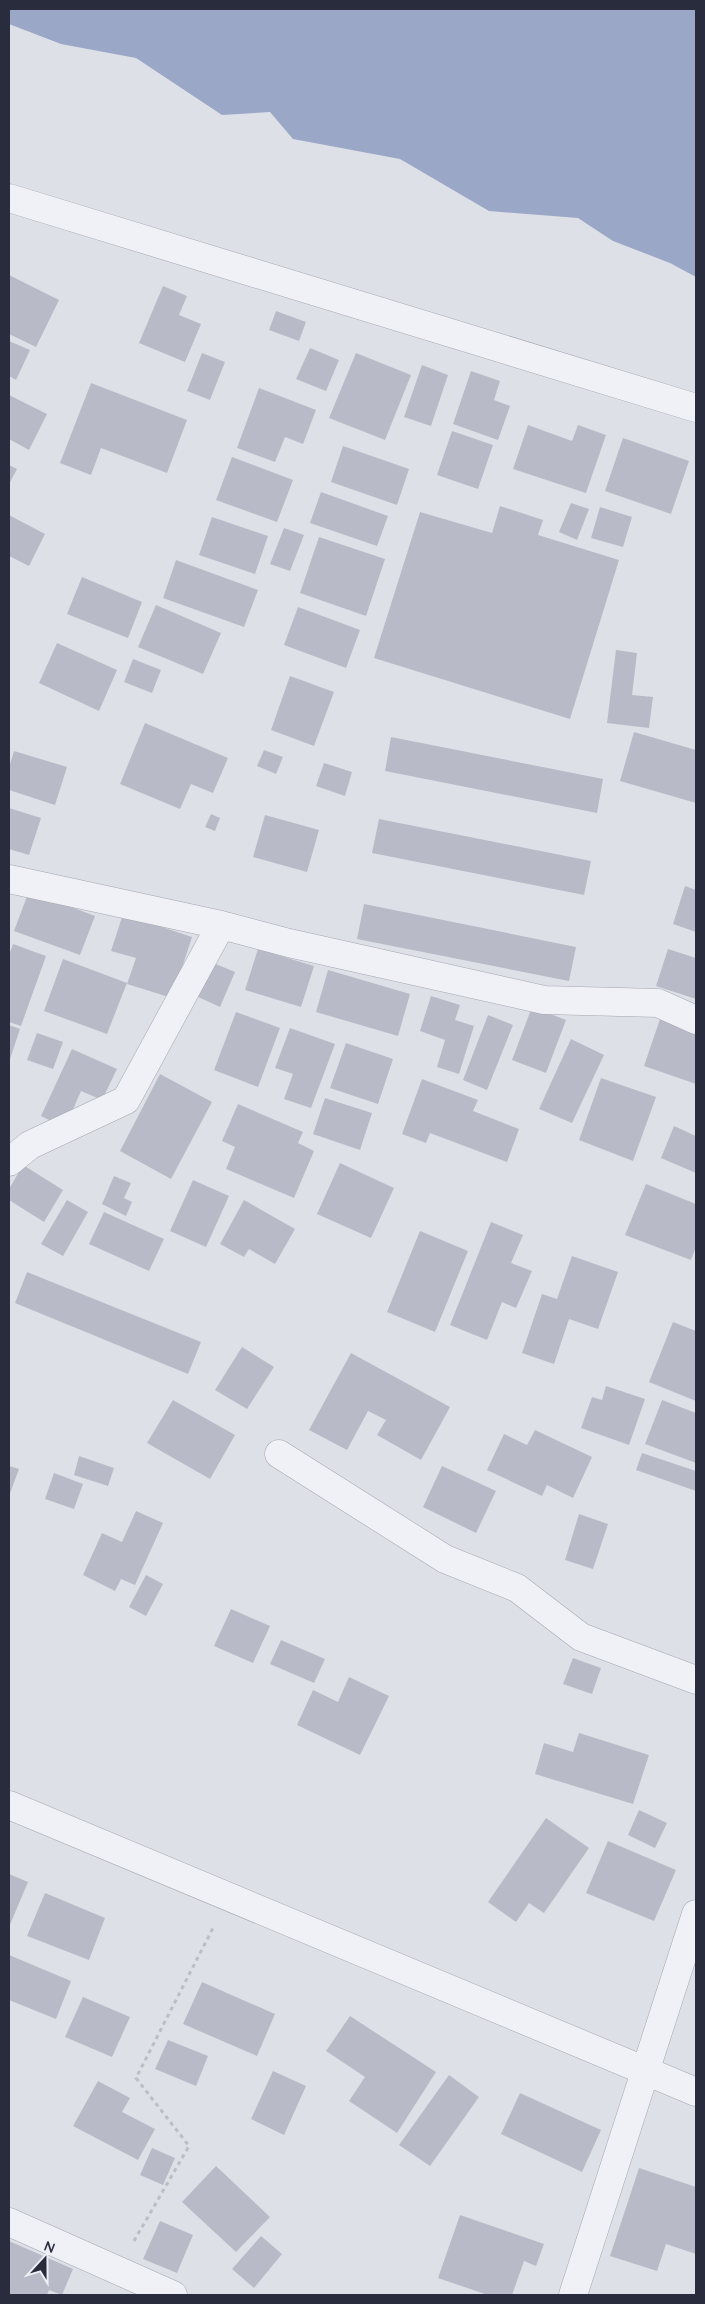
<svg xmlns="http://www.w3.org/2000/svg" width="705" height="2304" viewBox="0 0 705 2304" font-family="Quicksand,sans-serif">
<rect width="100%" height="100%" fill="#dee0e7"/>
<path fill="#9aa7c6" d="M9,9H696V277L670,263L613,241L578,218L489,211L400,159L293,139L270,112L222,115L136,58L61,44L9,24Z"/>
<path fill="#b8bbc7" d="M9,275L59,300L36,347L9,334Z
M163,286L187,296L179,315L201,324L185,362L139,343Z
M276,311L306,322L299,341L269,330Z
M9,341L30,350L16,380L9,376Z
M310,348L339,360L326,391L296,379Z
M202,353L225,362L210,400L187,391Z
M356,353L411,375L385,440L329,418Z
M422,365L448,375L431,426L404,417Z
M471,371L500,381L494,400L510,406L498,440L453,424Z
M91,383L187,420L167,473L101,448L91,475L60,463Z
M259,388L316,410L303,444L285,437L275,462L237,448Z
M9,395L47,414L29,450L9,439Z
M528,425L572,441L578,425L606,435L586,493L513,469Z
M452,431L493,445L478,489L437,475Z
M623,438L689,461L671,514L605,491Z
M343,446L409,469L397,505L331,482Z
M232,457L293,480L277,522L216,500Z
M9,465L17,469L9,484Z
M321,492L388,516L377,546L310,523Z
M571,503L589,509L577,540L559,532Z
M500,506L543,520L538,535L619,560L570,719L374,658L420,512L492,533Z
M600,507L632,517L623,547L591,538Z
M9,515L45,534L29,566L9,556Z
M212,517L268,536L255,574L199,555Z
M284,528L304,535L290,571L270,564Z
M319,537L385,559L366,616L300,593Z
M176,560L258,590L244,627L163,598Z
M82,577L142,602L128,638L67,614Z
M156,605L221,633L203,674L138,647Z
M298,607L360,630L346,668L284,645Z
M57,643L117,670L99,711L39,683Z
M616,650L637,653L632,695L653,697L649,728L607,723Z
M133,659L161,670L152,693L124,682Z
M290,676L334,692L314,746L271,730Z
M145,723L228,758L213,793L191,784L180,809L120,784Z
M634,732L696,750V803L620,781Z
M391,737L603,779L597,813L385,771Z
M264,750L283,757L276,774L257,766Z
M14,751L67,767L55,805L9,790V768Z
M324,763L352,772L345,796L316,786Z
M9,808L41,818L29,855L9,849Z
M211,814L220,818L215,831L205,827Z
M265,815L319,830L307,872L253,857Z
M379,819L591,861L584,895L372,853Z
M685,886L696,890V932L673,924Z
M29,891L95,916L80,955L14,931Z
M364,904L576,947L569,981L357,939Z
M123,914L192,937L172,998L127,984L136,958L111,951Z
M13,944L46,956L21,1026L9,1022V955Z
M258,949L314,966L301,1007L245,990Z
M668,949L696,958V999L656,986Z
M63,959L127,983L107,1034L44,1011Z
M211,962L235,972L220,1007L196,996Z
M328,970L410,994L398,1036L316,1012Z
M431,996L460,1005L455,1020L474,1026L459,1074L437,1067L445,1040L420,1031Z
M532,1007L566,1020L546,1073L512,1060Z
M236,1012L280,1028L258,1087L214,1070Z
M488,1015L513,1025L487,1090L463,1080Z
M660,1019L696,1032V1084L644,1066Z
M9,1025L20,1029L9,1062Z
M290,1028L335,1044L311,1108L284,1099L293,1074L275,1068Z
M37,1033L63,1042L53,1069L27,1060Z
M571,1039L604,1055L572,1123L539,1109Z
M346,1043L393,1059L378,1104L330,1088Z
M72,1049L117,1069L102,1100L81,1091L65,1128L41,1116Z
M160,1074L212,1102L171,1179L120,1151Z
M601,1078L656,1097L633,1161L579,1140Z
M422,1079L478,1100L473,1111L519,1129L507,1162L430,1133L426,1143L402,1134Z
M325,1098L372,1113L360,1150L313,1134Z
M238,1104L303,1132L298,1143L314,1151L294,1198L226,1169L235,1147L222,1141Z
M674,1126L696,1136V1173L661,1158Z
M340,1163L394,1188L371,1238L317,1214Z
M23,1165L63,1190L44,1222L9,1200V1189Z
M114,1176L131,1183L124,1198L132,1202L126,1216L102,1204Z
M193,1180L229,1196L206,1247L170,1231Z
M646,1184L696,1204V1247L691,1260L625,1235Z
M67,1200L88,1212L63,1256L41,1244Z
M244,1200L295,1229L275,1264L249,1249L244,1257L220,1244Z
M104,1212L164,1239L149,1271L89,1244Z
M491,1222L523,1235L511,1263L532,1271L516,1308L502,1302L487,1340L450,1325Z
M420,1231L468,1251L435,1332L387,1312Z
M572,1256L618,1272L598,1329L569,1319L554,1364L522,1353L542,1294L557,1299Z
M27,1272L201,1342L188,1374L15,1303Z
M673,1322L696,1331V1401L649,1382Z
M242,1347L274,1367L247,1409L215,1390Z
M351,1353L450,1407L421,1460L377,1435L386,1420L368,1411L347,1450L309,1430Z
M606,1386L645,1399L629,1445L581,1428L592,1397L602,1400Z
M173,1400L235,1435L210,1479L147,1443Z
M662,1400L696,1413V1463L645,1444Z
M535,1430L592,1457L573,1498L547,1485L542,1496L487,1470L504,1434L527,1445Z
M642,1453L696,1471V1491L636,1470Z
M79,1456L114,1468L108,1486L74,1475Z
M9,1466L19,1469L9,1496Z
M442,1466L496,1491L476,1533L423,1507Z
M54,1473L83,1484L74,1509L45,1499Z
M136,1511L163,1523L135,1585L121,1579L115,1591L83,1575L102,1533L122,1542Z
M579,1514L608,1524L593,1569L565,1560Z
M146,1575L163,1584L146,1616L129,1607Z
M231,1609L270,1626L253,1663L214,1646Z
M281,1640L325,1659L314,1683L270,1664Z
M573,1658L601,1668L592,1694L563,1684Z
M349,1677L389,1696L360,1755L297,1725L313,1690L338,1702Z
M579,1733L649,1755L633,1804L535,1774L544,1743L573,1752Z
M639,1810L667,1823L655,1848L628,1835Z
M546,1818L589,1848L544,1913L529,1903L516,1922L488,1902Z
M608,1841L676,1870L654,1921L586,1893Z
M9,1874L28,1882L9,1927Z
M45,1893L105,1918L89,1960L27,1936Z
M9,1955L71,1981L56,2019L9,2000Z
M202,1982L275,2014L257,2056L183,2024Z
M83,1997L130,2017L112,2057L65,2037Z
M350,2016L436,2072L397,2133L349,2101L365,2077L326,2051Z
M168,2040L208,2056L196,2086L155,2069Z
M273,2071L306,2086L284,2135L251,2119Z
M449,2075L479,2097L430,2166L399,2145Z
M98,2081L130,2098L122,2112L155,2129L138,2160L73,2126Z
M520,2093L601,2130L582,2172L501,2134Z
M152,2148L175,2158L163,2185L140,2175Z
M216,2166L270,2217L236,2252L182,2202Z
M639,2168L696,2187V2254L666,2244L657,2271L610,2256Z
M460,2215L544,2244L536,2266L524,2261L512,2295H488L438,2278Z
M160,2221L193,2235L177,2273L143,2259Z
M261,2236L282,2254L254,2288L232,2269Z
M9,2241L73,2269L62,2295L49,2290L47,2295H9Z"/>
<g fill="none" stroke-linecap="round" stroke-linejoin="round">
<g stroke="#a4a6b1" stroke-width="29">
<path id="minor" d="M9,198L696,408
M9,879L221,925
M9,1162L30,1145L126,1100L221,925L289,943L544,1000L658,1003L696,1020
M279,1454L445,1559L517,1588L581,1637L696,1680
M9,1805L696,2092
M9,2222L173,2295
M573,2295L696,1914"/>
</g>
<path stroke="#bcbec6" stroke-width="3" stroke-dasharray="4 4" stroke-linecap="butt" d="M134,2241L189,2146L136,2078L214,1926"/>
<use href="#minor" stroke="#f0f1f6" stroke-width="28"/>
</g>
<rect width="705" height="2304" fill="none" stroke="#282c3d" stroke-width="20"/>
<g transform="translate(45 2259) rotate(21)" stroke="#edeff5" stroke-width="4" paint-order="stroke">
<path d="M0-4L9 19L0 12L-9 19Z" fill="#282c3d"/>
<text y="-8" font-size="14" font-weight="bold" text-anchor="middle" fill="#282c3d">N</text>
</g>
</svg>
